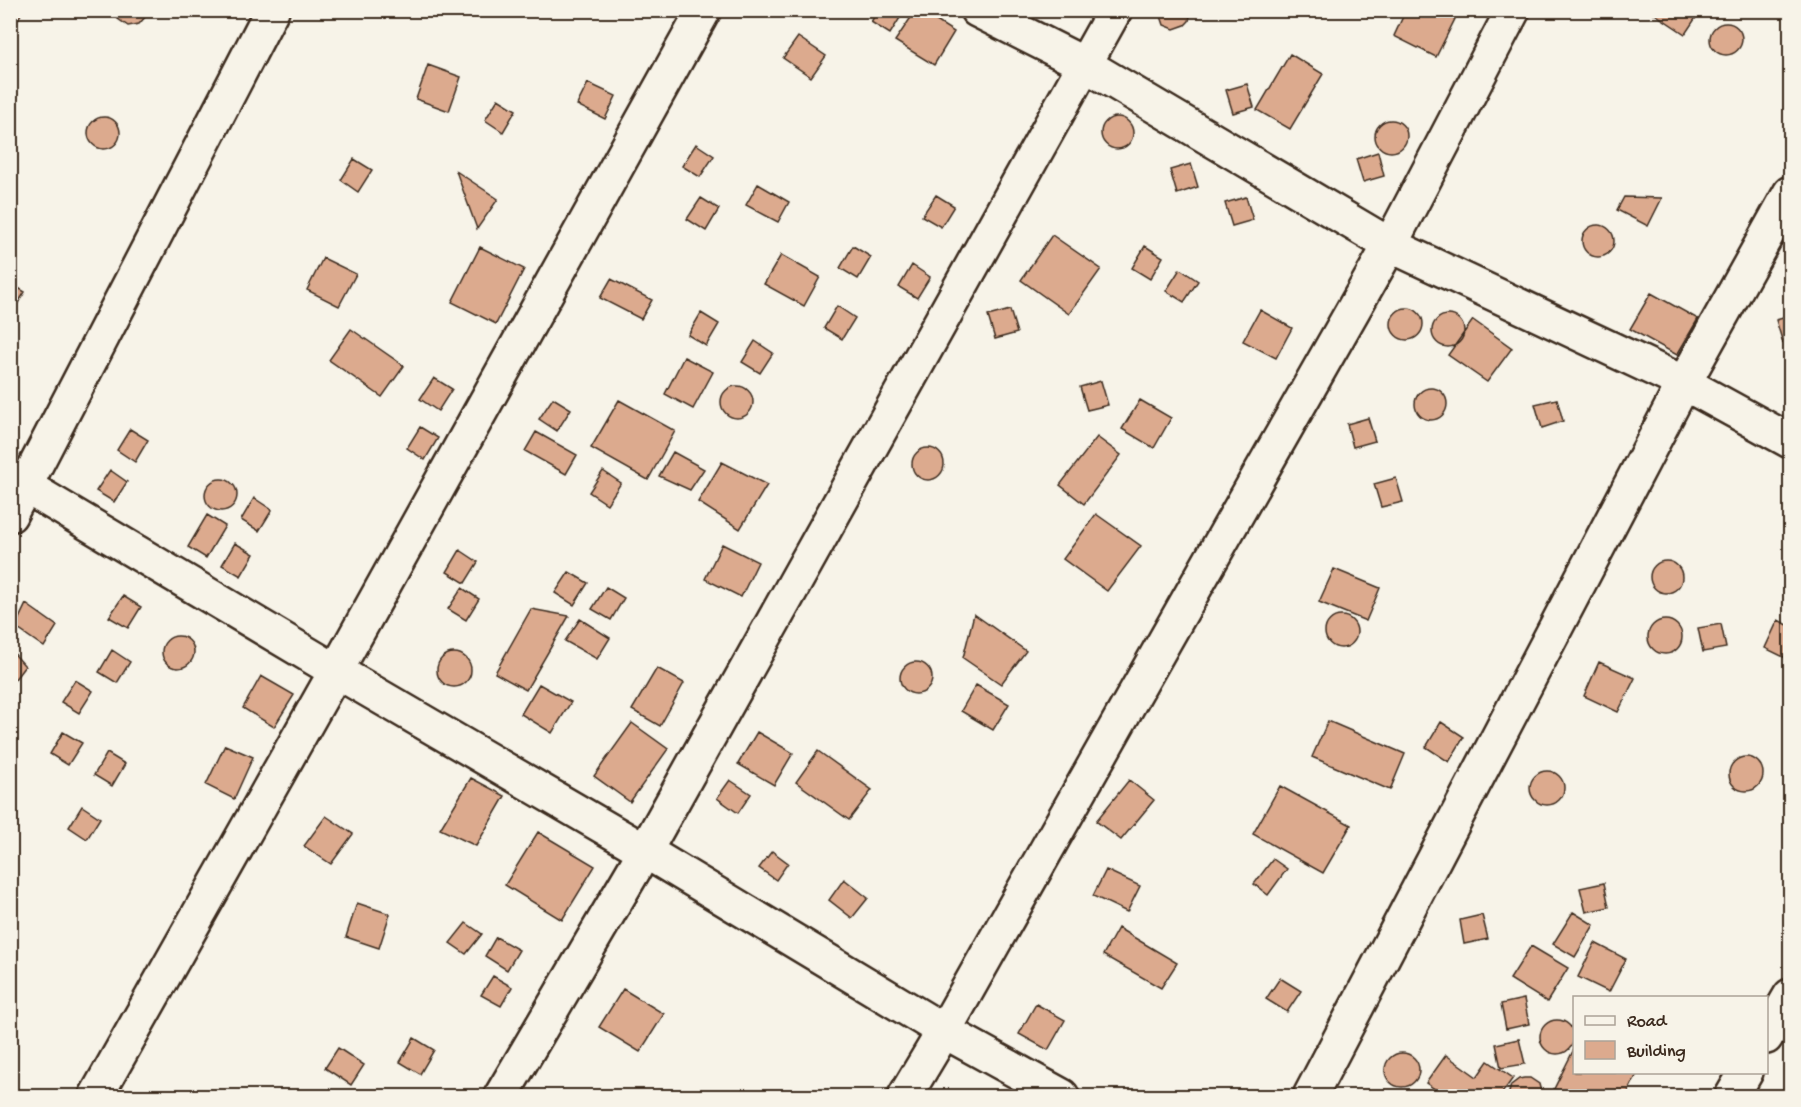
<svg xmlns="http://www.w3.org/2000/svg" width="1801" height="1107" viewBox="0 0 1801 1107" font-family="'Gochi Hand',sans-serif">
<rect width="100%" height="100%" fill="#f7f3e8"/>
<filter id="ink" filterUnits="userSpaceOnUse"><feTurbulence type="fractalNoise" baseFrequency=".0167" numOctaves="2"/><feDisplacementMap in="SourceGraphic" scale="12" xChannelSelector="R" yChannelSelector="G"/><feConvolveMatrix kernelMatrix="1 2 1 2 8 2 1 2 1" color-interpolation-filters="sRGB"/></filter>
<g filter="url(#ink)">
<path fill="#dcaa8e" stroke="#3b2a1e" stroke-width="1.5" d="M10,10H23L10,35Z
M115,10H148L146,16L139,24L128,26L118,19Z
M878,10H899L903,13L890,34L871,22Z
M916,10H919L954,32L934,65L895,41Z
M1159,10H1191V11L1189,21L1185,25L1174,29L1164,25Z
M1406,10H1436L1455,19L1436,57L1394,36Z
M1649,10H1701L1685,34Z
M1710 39a16 16 0 1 1 32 0a16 16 0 1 1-32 0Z
M798,37L826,56L811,77L783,58Z
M1290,54L1323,74L1290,129L1257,110Z
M428,65L461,77L449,111L416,99Z
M588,83L616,96L605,119L577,105Z
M1247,84L1254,107L1233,113L1226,90Z
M498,99L516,110L503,132L485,120Z
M88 133a16 16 0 1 1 32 0a16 16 0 1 1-32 0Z
M1101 133a16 16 0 1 1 32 0a16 16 0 1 1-32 0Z
M1375 136a16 16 0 1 1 32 0a16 16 0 1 1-32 0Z
M696,144L714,156L700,177L682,166Z
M1378,152L1384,176L1363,182L1356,159Z
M354,159L372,170L358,192L341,180Z
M1191,164L1198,187L1177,194L1170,170Z
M456,171L498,199L477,229Z
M758,184L789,202L778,222L746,205Z
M936,195L954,206L941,227L922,216Z
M1246,197L1253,220L1232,226L1225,203Z
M1624,197L1662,198L1648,226L1617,210Z
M701,198L719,209L706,231L687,219Z
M1582 241a16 16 0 1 1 32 0a16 16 0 1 1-32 0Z
M1052,235L1101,269L1069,314L1021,280Z
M853,246L871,257L858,279L840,268Z
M1145,246L1163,257L1150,279L1132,268Z
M480,247L524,269L496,324L452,302Z
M781,255L820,277L804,306L764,284Z
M323,258L356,274L339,306L307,290Z
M912,265L930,277L917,298L899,287Z
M1180,269L1198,281L1184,302L1166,291Z
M611,279L652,300L641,319L600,298Z
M10,283L25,292L11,314H10Z
M1651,293L1698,319L1677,355L1630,329Z
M837,306L855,318L842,339L824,328Z
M1391 324a16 16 0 1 1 32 0a16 16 0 1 1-32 0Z
M1010,310L1017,333L995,339L988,316Z
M1260,310L1292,328L1276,358L1243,341Z
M701,313L719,324L706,346L688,335Z
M1432 331a16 16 0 1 1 32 0a16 16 0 1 1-32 0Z
M1790,316V341L1783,343L1776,320Z
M1473,320L1512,348L1487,382L1448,355Z
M351,329L404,366L382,397L329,360Z
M755,341L773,353L760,373L742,362Z
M684,357L713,372L693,409L665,394Z
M434,378L452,389L438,411L420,399Z
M1101,381L1108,405L1087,410L1080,387Z
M721 402a16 16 0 1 1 32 0a16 16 0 1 1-32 0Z
M1415 404a16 16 0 1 1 32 0a16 16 0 1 1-32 0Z
M553,398L571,409L557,431L539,419Z
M1557,399L1563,421L1542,428L1535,404Z
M619,400L675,431L648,480L591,448Z
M1140,400L1171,418L1154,448L1122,429Z
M1368,418L1375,441L1353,447L1347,424Z
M420,427L438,438L425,460L407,448Z
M130,429L148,440L135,462L117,450Z
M536,432L577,455L566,474L525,451Z
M1097,437L1121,455L1084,504L1060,485Z
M912 464a16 16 0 1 1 32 0a16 16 0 1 1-32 0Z
M673,452L704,469L690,490L659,476Z
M722,462L767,485L740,529L698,502Z
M110,470L127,482L114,502L96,491Z
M603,471L621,483L607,504L589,492Z
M1396,478L1403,502L1381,507L1374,484Z
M205 495a16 16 0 1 1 32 0a16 16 0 1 1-32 0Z
M254,498L272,510L259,531L241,520Z
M1096,514L1141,546L1107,591L1063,559Z
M207,515L225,526L206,558L188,547Z
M235,543L254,554L241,576L222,565Z
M722,544L758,562L741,597L705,579Z
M460,550L478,562L465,583L447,572Z
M1650 577a16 16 0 1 1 32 0a16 16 0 1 1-32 0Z
M1334,569L1380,588L1366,621L1319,602Z
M569,572L588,583L574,605L555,593Z
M606,587L624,598L611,620L592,609Z
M462,588L479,599L466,620L448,609Z
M123,596L141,607L128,628L109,617Z
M26,604L57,626L44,647L15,627Z
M531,609L569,616L526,690L495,673Z
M974,614L1026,651L1001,684L963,658Z
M1325 632a16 16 0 1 1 32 0a16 16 0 1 1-32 0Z
M580,619L610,638L597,659L565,641Z
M1778,620L1790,626V660L1765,648Z
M1648 637a17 17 0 1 1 34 0a17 17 0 1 1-34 0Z
M1721,624L1726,648L1703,652L1698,628Z
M162 652a16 16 0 1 1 32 0a16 16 0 1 1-32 0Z
M10,649L25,666L12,683L10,682Z
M112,650L130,662L117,683L99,672Z
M437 670a17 17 0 1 1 34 0a17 17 0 1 1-34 0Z
M900 678a16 16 0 1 1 32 0a16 16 0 1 1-32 0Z
M1599,662L1635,678L1618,712L1584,696Z
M657,668L684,683L660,726L632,710Z
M261,676L294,695L274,727L243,708Z
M75,680L93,691L79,713L61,702Z
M539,684L571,702L552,733L521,714Z
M976,685L1009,704L993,730L961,711Z
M1328,721L1405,754L1390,790L1312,757Z
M1441,722L1464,737L1449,762L1426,747Z
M632,723L668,749L630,802L594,776Z
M63,732L82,743L68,765L50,754Z
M757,732L793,753L774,785L738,764Z
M225,745L253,757L234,799L206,785Z
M818,751L872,790L849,820L796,782Z
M107,753L125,764L112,786L94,775Z
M1729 774a17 17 0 1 1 34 0a17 17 0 1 1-34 0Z
M1530 788a17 17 0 1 1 34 0a17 17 0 1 1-34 0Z
M471,778L505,796L476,846L440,829Z
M730,780L751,794L738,813L717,798Z
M1129,780L1154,800L1121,840L1096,821Z
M1280,786L1351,825L1323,873L1253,834Z
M82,806L100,818L87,839L69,827Z
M326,816L353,834L331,864L304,846Z
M538,832L595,866L562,920L505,885Z
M772,851L788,863L776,880L759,868Z
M1273,859L1287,869L1268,895L1254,884Z
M1106,870L1140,886L1127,912L1093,896Z
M844,879L868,898L852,918L829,900Z
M1604,883L1609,907L1586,912L1580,888Z
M357,903L390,914L379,948L346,937Z
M1573,912L1594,925L1575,957L1553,944Z
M1482,915L1488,939L1464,944L1460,920Z
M466,923L482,934L466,954L450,943Z
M1118,928L1177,963L1161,988L1103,955Z
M496,937L519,950L507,970L485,956Z
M1595,943L1626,959L1609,992L1578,977Z
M1531,946L1568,968L1547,1002L1510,979Z
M493,976L512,987L501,1006L481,995Z
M1280,978L1301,991L1287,1012L1266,999Z
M623,989L664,1014L640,1052L599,1027Z
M1524,999L1529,1024L1506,1029L1501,1004Z
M1036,1004L1065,1020L1048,1050L1019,1034Z
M1540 1037a17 17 0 1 1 34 0a17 17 0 1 1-34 0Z
M414,1038L434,1050L420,1074L400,1062Z
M1519,1039L1525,1064L1501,1068L1496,1044Z
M338,1048L364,1065L351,1085L325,1068Z
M1574,1049V1072H1638L1626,1096H1570L1554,1089Z
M1385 1070a17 17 0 1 1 34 0a17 17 0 1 1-34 0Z
M1446,1055L1477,1077L1488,1061L1513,1078L1500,1096H1445L1426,1083Z
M1524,1078H1530L1539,1084L1542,1096H1508L1511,1085L1519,1079Z"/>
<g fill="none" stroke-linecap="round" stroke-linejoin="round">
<g stroke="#3b2a1e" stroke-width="38">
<path id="minor" d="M977,10L1086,65L1390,245L1684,383L1790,441
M10,477L336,671L645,851L944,1031L1062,1096
M10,515L272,10
M96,1096L336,671L704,10
M501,1096L645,851L1115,10
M905,1096L944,1031L1134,695L1390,245L1513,10
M1310,1096L1684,383L1790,193"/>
</g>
<g stroke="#3b2a1e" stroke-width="38">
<path id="primary" d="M1766,1037L1790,996
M1732,1096L1746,1072"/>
</g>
<use href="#minor" stroke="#f7f3e8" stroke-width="33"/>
<use href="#primary" stroke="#f7f3e8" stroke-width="33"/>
</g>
</g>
<rect width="1801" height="1107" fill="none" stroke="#f7f3e8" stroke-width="36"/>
<rect x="18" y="18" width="1765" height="1071" fill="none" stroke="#3b2a1e" stroke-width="2" filter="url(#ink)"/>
<rect x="1573" y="996" width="195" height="78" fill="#f7f3e8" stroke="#aca397" stroke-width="1.5"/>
<rect x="1585" y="1016" width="30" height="9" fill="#f7f3e8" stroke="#aca397" stroke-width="1.5"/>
<text x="1627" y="1026" font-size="18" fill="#3b2a1e">Road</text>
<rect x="1585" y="1041" width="30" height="18" fill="#dcaa8e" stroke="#aca397" stroke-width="1.5"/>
<text x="1627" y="1056" font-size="18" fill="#3b2a1e">Building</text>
</svg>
